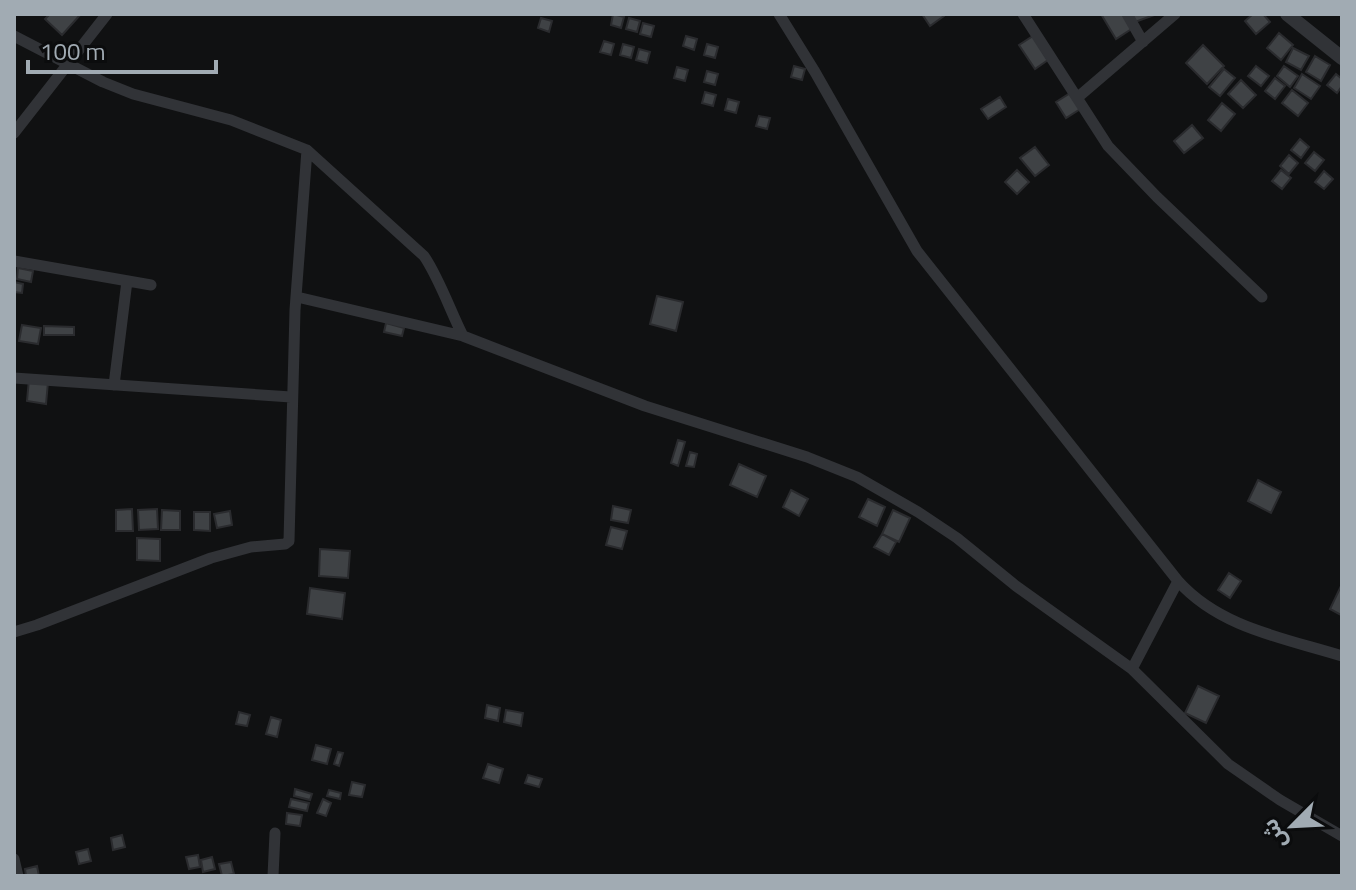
<svg xmlns="http://www.w3.org/2000/svg" width="1356" height="890" viewBox="0 0 1356 890" font-family="'Titillium Web','Noto Sans Arabic',sans-serif">
<rect width="100%" height="100%" fill="#101112"/>
<path fill="#3f4245" stroke="#2a2b2e" stroke-width="2" d="M50,14H81L62,35L45,19Z
M613,14L624,17L621,28L611,25Z
M922,14H943L944,16L930,26Z
M1101,14H1125L1133,28L1116,39Z
M1132,14H1157L1135,22Z
M1253,14H1263L1270,22L1256,34L1245,21Z
M541,18L552,21L549,32L538,28Z
M629,18L640,21L637,32L626,29Z
M643,23L654,26L651,37L640,34Z
M1279,33L1293,45L1281,60L1267,48Z
M686,36L697,39L694,50L683,46Z
M1033,36L1048,60L1035,69L1019,45Z
M604,41L614,44L611,55L600,52Z
M623,44L634,47L631,58L620,55Z
M707,44L718,47L715,58L704,55Z
M1203,45L1224,66L1207,84L1186,63Z
M1293,48L1309,56L1301,70L1286,62Z
M639,49L650,52L647,63L636,60Z
M1315,56L1330,65L1321,81L1306,72Z
M794,66L805,69L802,80L791,77Z
M1256,66L1269,76L1261,86L1248,76Z
M1284,66L1298,76L1290,87L1277,76Z
M677,67L688,70L685,81L674,78Z
M1224,69L1235,78L1220,96L1209,87Z
M707,71L718,74L715,85L704,82Z
M1302,74L1320,86L1311,99L1294,88Z
M1336,74L1342,79V86L1337,93L1327,85Z
M1275,78L1285,86L1275,99L1265,91Z
M1241,80L1256,95L1243,108L1228,94Z
M1292,90L1308,103L1298,116L1282,103Z
M705,92L716,95L713,106L702,103Z
M1072,92L1082,108L1066,118L1056,102Z
M1000,97L1006,107L988,119L981,109Z
M728,99L739,102L736,113L725,110Z
M1222,103L1235,114L1221,131L1208,120Z
M759,116L770,118L767,129L756,126Z
M1192,125L1203,138L1184,153L1174,141Z
M1300,139L1309,147L1301,158L1291,150Z
M1035,147L1049,165L1035,176L1020,158Z
M1314,152L1324,160L1315,171L1305,163Z
M1289,155L1298,163L1289,174L1280,166Z
M1017,170L1029,182L1017,194L1005,182Z
M1281,170L1291,178L1282,189L1272,181Z
M1324,171L1333,179L1324,189L1315,182Z
M18,268L33,271L31,282L17,279Z
M14,282L23,284L22,293L14,292Z
M657,296L683,302L676,331L650,324Z
M386,323L404,328L402,336L384,332Z
M22,325L41,328L38,344L19,341Z
M44,326L74,327V335H44Z
M29,379L48,382L46,404L27,401Z
M678,440L685,442L678,466L671,463Z
M690,452L697,454L694,467L686,466Z
M739,464L766,476L757,497L730,485Z
M1258,480L1281,492L1271,513L1248,501Z
M791,490L808,499L799,516L783,507Z
M868,499L885,507L877,526L859,517Z
M613,506L631,510L628,523L611,520Z
M132,509L133,531H116V510Z
M157,509L158,529L139,530L138,510Z
M162,510L180,511V530H161Z
M893,510L910,518L899,542L882,534Z
M230,511L232,525L217,528L214,514Z
M194,512H210V531L194,530Z
M611,527L627,531L622,549L606,545Z
M882,534L896,542L889,555L874,547Z
M137,538L160,539V561L137,560Z
M320,549L350,551L348,578L319,576Z
M1229,573L1241,581L1230,598L1218,590Z
M1342,584V614L1341,615L1330,609Z
M310,588L345,593L342,619L307,614Z
M1198,686L1219,696L1206,723L1185,713Z
M487,705L500,708L498,721L485,718Z
M506,710L523,713L521,726L504,722Z
M239,712L250,715L247,726L236,724Z
M271,717L281,720L277,737L266,734Z
M316,745L331,749L327,764L312,760Z
M338,752L343,753L339,766L334,764Z
M488,764L503,769L499,783L483,778Z
M528,775L542,779L539,787L525,783Z
M352,782L365,785L362,797L349,795Z
M295,789L312,794L310,800L294,796Z
M329,790L341,793L340,799L327,796Z
M291,799L309,803L307,811L289,807Z
M323,799L331,803L326,816L317,813Z
M287,813L302,815L300,826L286,824Z
M122,835L125,847L113,850L111,838Z
M88,849L91,861L79,864L76,852Z
M198,855L200,867L189,869L186,857Z
M212,857L215,869L203,872L201,860Z
M231,862L234,874L222,876L219,864Z
M37,866L39,876H26L25,869Z"/>
<g fill="none" stroke-linecap="round" stroke-linejoin="round">
<path stroke="#313337" stroke-width="11" d="M779,14L815,72L917,251L1178,581C1220,628 1284,638 1342,656
M1023,14L1108,146L1157,197L1262,297
M1127,14L1143,42
M14,36L103,82L133,94L231,120L307,150L424,256C439,278 450,310 463,336
M1077,98L1175,14
M14,133L107,14
M14,261L151,285
M297,297L463,336L645,406L807,457L857,477L918,512L957,538L1016,586L1132,669L1178,581
M14,378L291,397
M114,385L127,281
M14,632L37,625L211,558L251,547L285,544L289,541L295,310L307,150
M1132,669L1228,764L1280,800L1342,836
M14,859L18,876
M273,876L275,833"/>
<path stroke="#313337" stroke-width="14" d="M1287,14L1342,58"/>
</g>
<rect width="1356" height="890" fill="none" stroke="#a1abb3" stroke-width="32"/>
<g transform="translate(1292 826) rotate(246)" stroke="#0b0c0d" stroke-width="6" paint-order="stroke">
<path d="M0-6L14 30L0 20L-14 30Z" fill="#a1abb3"/>
<text y="-12" font-size="22" font-weight="bold" text-anchor="middle" fill="#a1abb3">ش</text>
</g>
<path d="M28 60v12h188v-12" fill="none" stroke="#a1abb3" stroke-width="4"/>
<text x="40" y="60" font-size="24" fill="#a1abb3" stroke="#0b0c0d" stroke-width="6" paint-order="stroke">100 m</text>
</svg>
